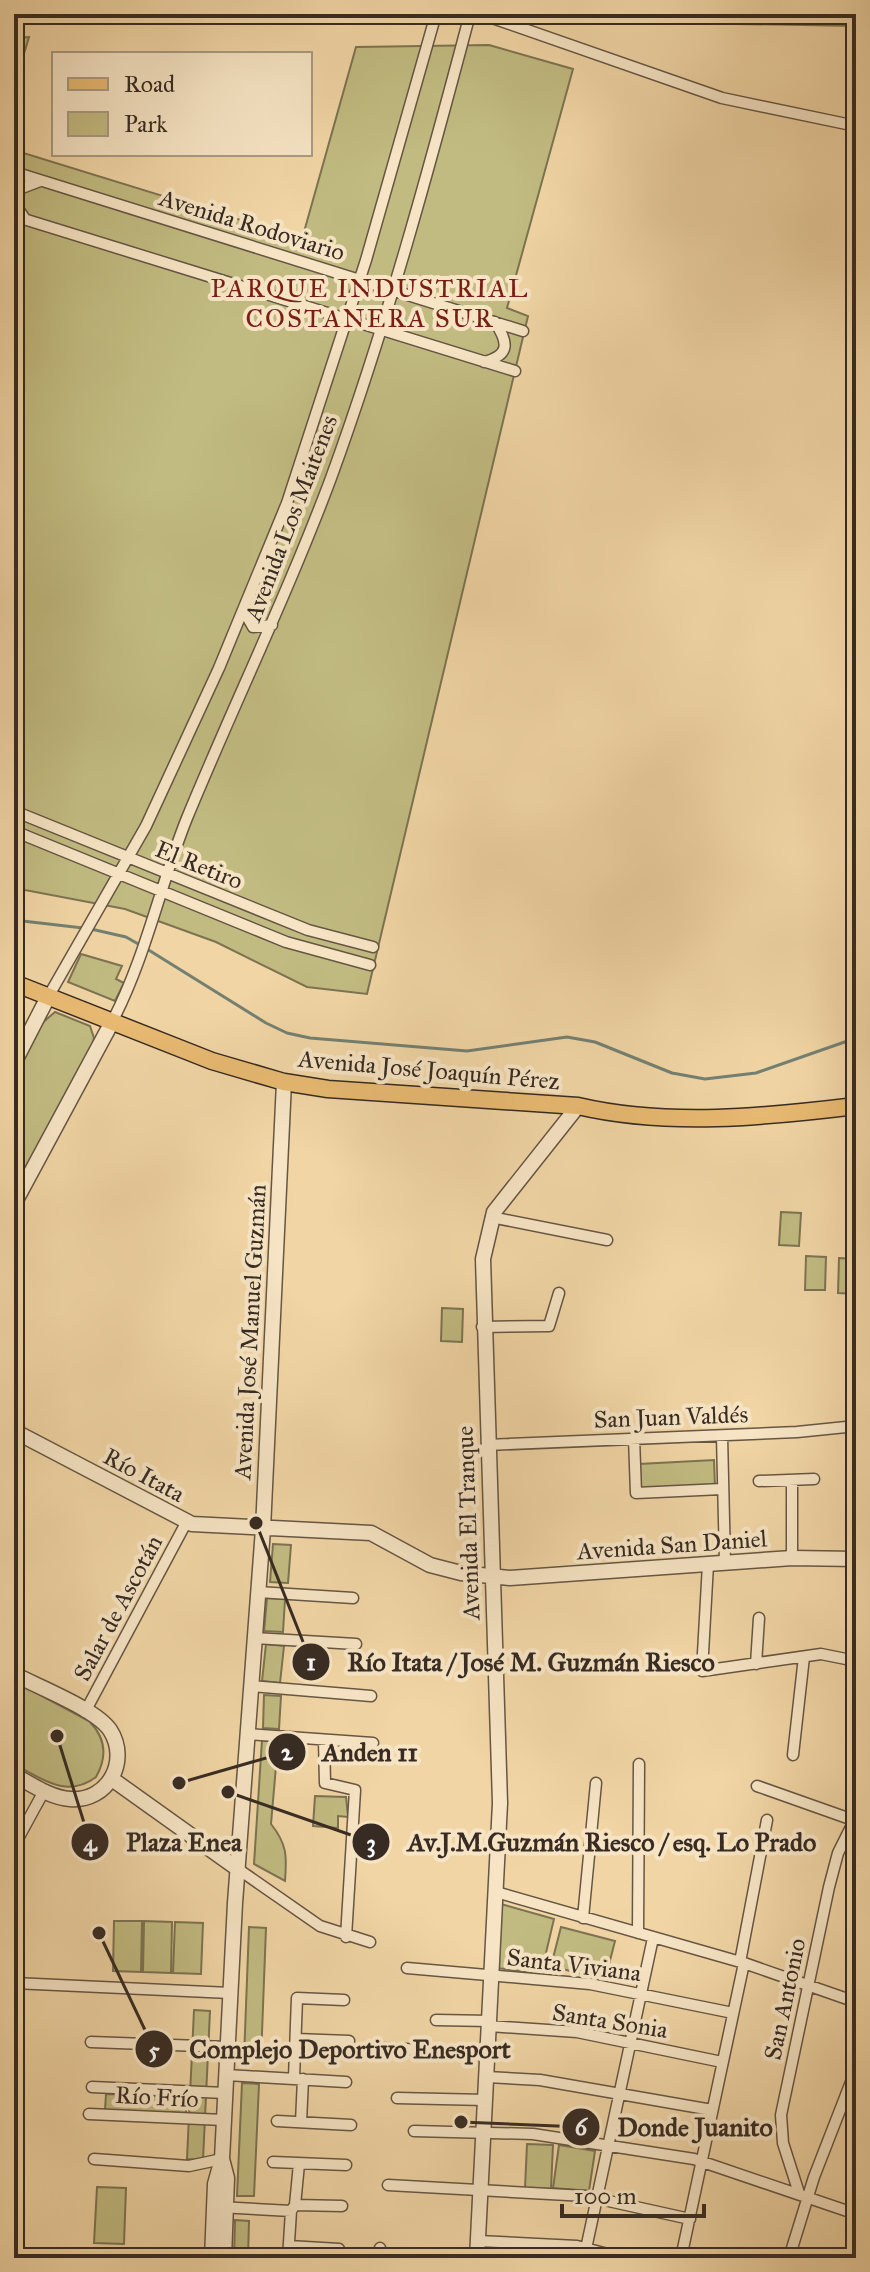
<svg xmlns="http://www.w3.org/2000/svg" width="870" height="2272" viewBox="0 0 870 2272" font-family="'IM FELL Great Primer',serif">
<rect width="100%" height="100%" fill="#f1d5a5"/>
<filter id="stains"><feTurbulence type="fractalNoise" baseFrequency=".0025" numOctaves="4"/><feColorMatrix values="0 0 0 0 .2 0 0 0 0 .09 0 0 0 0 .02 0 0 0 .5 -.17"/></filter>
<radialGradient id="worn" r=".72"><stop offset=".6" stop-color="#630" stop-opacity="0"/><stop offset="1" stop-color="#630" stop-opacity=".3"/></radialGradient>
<path fill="#c1bb81" stroke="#7c7352" stroke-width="2" d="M567,14H856V26L567,21Z
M29,37L14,87V38Z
M489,45L573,69L507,308L528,316L367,994L307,987L216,942L125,909L14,888V150L302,239L356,47Z
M81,954L122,966L116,979L124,983L115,1001L68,982Z
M55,1012L90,1026L94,1038L92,1048L14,1193V1075L41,1024Z
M781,1212L801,1213L799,1246L779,1245Z
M806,1256L826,1257L825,1290H805Z
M839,1258L856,1259V1294L838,1293Z
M442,1308L463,1309L462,1342L441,1341Z
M714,1460L715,1487L639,1491V1464Z
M273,1544L291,1545L288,1583L270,1582Z
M267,1598L285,1599L283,1632L264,1631Z
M266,1644L284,1646L280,1683L262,1681Z
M14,1681L89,1721C106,1738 108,1756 96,1777C67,1799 42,1779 14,1764Z
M264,1695L281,1696L279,1729L263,1728Z
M262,1740L278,1743L271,1824C287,1844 287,1856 285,1881L254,1864Z
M315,1796L346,1797L348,1817L338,1816V1828L313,1826Z
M501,1904L554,1919L541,1974L497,1968Z
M114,1921H142L141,1972L113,1971Z
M144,1921L172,1922L171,1973L143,1972Z
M175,1922L203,1923L201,1974L173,1973Z
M249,1927L266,1928L261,2059L244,2058Z
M561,1927L615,1941L605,1980L551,1966Z
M194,2010L210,2011L203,2160L187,2159Z
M242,2083L259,2084L254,2196H237Z
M106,2094L186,2097V2113L105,2110Z
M527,2144L553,2145L551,2189L525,2188Z
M559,2145L595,2151L589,2191L553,2188Z
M97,2187L126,2188L124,2244L94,2243Z
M235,2220L249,2221L248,2258H234Z"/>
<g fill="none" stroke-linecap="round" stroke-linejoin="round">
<path stroke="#738072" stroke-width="3" d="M14,920L83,928
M91,929L126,937L140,945
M147,949L266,1023L287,1033L310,1038L467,1051L567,1037L595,1042L672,1073L705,1079L756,1073L856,1038"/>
<g stroke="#665644" stroke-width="13">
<path id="minor" d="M481,14L722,98L856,126
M14,172L523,331
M14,191L40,181
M14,203L25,219
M14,216L515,371
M484,362C511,355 508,342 495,322
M244,611L253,627L272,625
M14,811L308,930L373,947
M14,831L286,942L370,965
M48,997L146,826L219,668L287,503L366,260L436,14
M112,1022C146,957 160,885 187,818C234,704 288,593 331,478C386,327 429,169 470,14
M491,1217L607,1240
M482,1327L549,1326L559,1293
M722,1436L725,1563
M634,1438L636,1493L722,1489
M487,1445L797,1432L856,1426
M792,1480V1558
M759,1481L814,1479
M708,1564L702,1671L821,1654L856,1661
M258,1592L353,1598
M254,1638L356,1644
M756,1664L759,1618
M250,1686L371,1696
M85,1712L186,1523
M247,1734L373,1743
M324,1740L325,1783L355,1790L346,1937
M793,1755L804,1657
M757,1786L856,1821
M14,1846L44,1791
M238,1869L320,1926L370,1942
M496,1892L744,1963L856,2002
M583,1918L596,1783
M638,1933L639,1764
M740,1962L767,1820
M407,1968L590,1984L733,2013
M14,1983L230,1993
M436,2020L490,2021
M489,2026L577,2032L722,2062
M296,2039L349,2041
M91,2042L227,2047
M384,2048L488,2053
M226,2075L346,2082
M487,2077L540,2080L712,2110
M294,2078L297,1998L344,2000
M92,2087L225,2093
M397,2098L486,2100
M89,2114L224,2120
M277,2121L351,2125
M301,2122L303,2079
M414,2131L533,2134L694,2159L856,2214
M94,2159L189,2166L222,2159
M273,2162L346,2165
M388,2185L586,2196L690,2219
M799,2193L783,2143L781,2115L829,1887L838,1853L856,1817
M295,2205L299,2164
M219,2207L291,2211L295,2205L342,2206
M478,2241L577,2246L623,2258
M289,2246L339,2249
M288,2258L291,2211
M380,2258V2248
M584,2258L653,1938
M681,2258L744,1963
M789,2258L814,2177L856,2069"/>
</g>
<g stroke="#665644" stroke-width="17">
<path id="tertiary" d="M14,1063L48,997
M14,1204L112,1022
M14,1431L192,1524L371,1533L430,1565L461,1573L510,1578L792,1558L856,1559
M14,1674C38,1687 96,1709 110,1730C130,1761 108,1802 70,1799C51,1798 31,1784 14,1775
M112,1779L238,1869
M222,2159L227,2178L224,2258
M212,2258L215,2184L222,2159L235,1903L263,1529L284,1082
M477,2258L500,1803L483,1259L494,1212L578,1106"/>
</g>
<g stroke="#372b23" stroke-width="19">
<path id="primary" d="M14,983L212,1061L284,1082L328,1089L578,1106C668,1127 765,1117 856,1106"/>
</g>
<use href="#minor" stroke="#f6e4c4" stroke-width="10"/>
<use href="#tertiary" stroke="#f6e4c4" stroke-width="14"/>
<use href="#primary" stroke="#e8ba72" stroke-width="16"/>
</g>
<g text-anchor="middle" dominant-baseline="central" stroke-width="8" stroke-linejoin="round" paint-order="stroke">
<g font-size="24" fill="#372b23" stroke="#f6e4c4">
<text transform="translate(252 225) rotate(17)">Avenida Rodoviario</text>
<text transform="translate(291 518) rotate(-69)">Avenida Los Maitenes</text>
<text transform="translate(199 865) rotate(22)">El Retiro</text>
<text transform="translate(429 1070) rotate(5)">Avenida José Joaquín Pérez</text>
<text transform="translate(250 1332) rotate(-87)">Avenida José Manuel Guzmán</text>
<text transform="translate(671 1417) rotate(-2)">San Juan Valdés</text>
<text transform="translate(144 1475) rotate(28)">Río Itata</text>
<text transform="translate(468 1523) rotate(-92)">Avenida El Tranque</text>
<text transform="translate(672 1545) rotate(-4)">Avenida San Daniel</text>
<text transform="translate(118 1608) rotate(-62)">Salar de Ascotán</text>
<text transform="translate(574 1965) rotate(7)">Santa Viviana</text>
<text transform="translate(785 1999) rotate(-78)">San Antonio</text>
<text transform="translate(610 2021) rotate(9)">Santa Sonia</text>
<text transform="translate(157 2097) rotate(3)">Río Frío</text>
</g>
<g font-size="26" letter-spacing="2" fill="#7a1f14" stroke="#f6e4c4">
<text x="370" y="288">PARQUE INDUSTRIAL<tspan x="370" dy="30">COSTANERA SUR</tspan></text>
</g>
</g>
<path fill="none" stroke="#372b23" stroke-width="3" d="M256 1523L311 1662M179 1783L287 1752M228 1792L371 1842M57 1736L90 1842M99 1933L154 2049M461 2122L581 2127"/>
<g fill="#372b23" stroke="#f6e4c4" stroke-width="3">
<circle cx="256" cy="1523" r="8"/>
<circle cx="179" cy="1783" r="8"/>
<circle cx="228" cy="1792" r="8"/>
<circle cx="57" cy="1736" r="8"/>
<circle cx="99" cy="1933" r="8"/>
<circle cx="461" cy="2122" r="8"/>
<circle cx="311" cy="1662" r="20"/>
<circle cx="287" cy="1752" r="20"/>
<circle cx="371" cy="1842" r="20"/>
<circle cx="90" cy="1842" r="20"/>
<circle cx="154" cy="2049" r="20"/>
<circle cx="581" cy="2127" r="20"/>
</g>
<g font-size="24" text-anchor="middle" font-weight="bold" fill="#fff">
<text x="311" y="1670">1</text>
<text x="287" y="1760">2</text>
<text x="371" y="1851">3</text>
<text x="90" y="1851">4</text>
<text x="154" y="2058">5</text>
<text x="581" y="2135">6</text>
</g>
<g font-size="26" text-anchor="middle" font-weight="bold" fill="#372b23" stroke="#f6e4c4" stroke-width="8" stroke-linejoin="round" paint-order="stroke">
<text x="531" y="1671">Río Itata / José M. Guzmán Riesco</text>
<text x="370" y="1761">Anden 11</text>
<text x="612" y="1851">Av.J.M.Guzmán Riesco / esq. Lo Prado</text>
<text x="184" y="1851">Plaza Enea</text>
<text x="350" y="2058">Complejo Deportivo Enesport</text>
<text x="695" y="2136">Donde Juanito</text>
</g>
<rect width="870" height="2272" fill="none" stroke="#f1d5a5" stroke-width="48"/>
<rect x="16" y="16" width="838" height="2240" fill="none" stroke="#372b23" stroke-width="4"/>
<rect x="24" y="24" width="822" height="2224" fill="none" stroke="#372b23" stroke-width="2"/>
<rect x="52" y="52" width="260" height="104" fill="#f6e4c4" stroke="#aa9a84" stroke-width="2"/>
<rect x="68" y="78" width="40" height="12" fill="#e8ba72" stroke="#aa9a84" stroke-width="2"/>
<text x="124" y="92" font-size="24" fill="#372b23">Road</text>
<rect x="68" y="112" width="40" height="24" fill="#c1bb81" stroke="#aa9a84" stroke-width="2"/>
<text x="124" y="132" font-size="24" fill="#372b23">Park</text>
<path d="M562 2204v12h142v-12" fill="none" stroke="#372b23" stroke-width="4"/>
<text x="574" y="2204" font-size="24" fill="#372b23" stroke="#f6e4c4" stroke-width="6" paint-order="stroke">100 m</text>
<rect width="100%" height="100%" filter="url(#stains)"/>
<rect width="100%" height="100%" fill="url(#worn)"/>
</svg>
